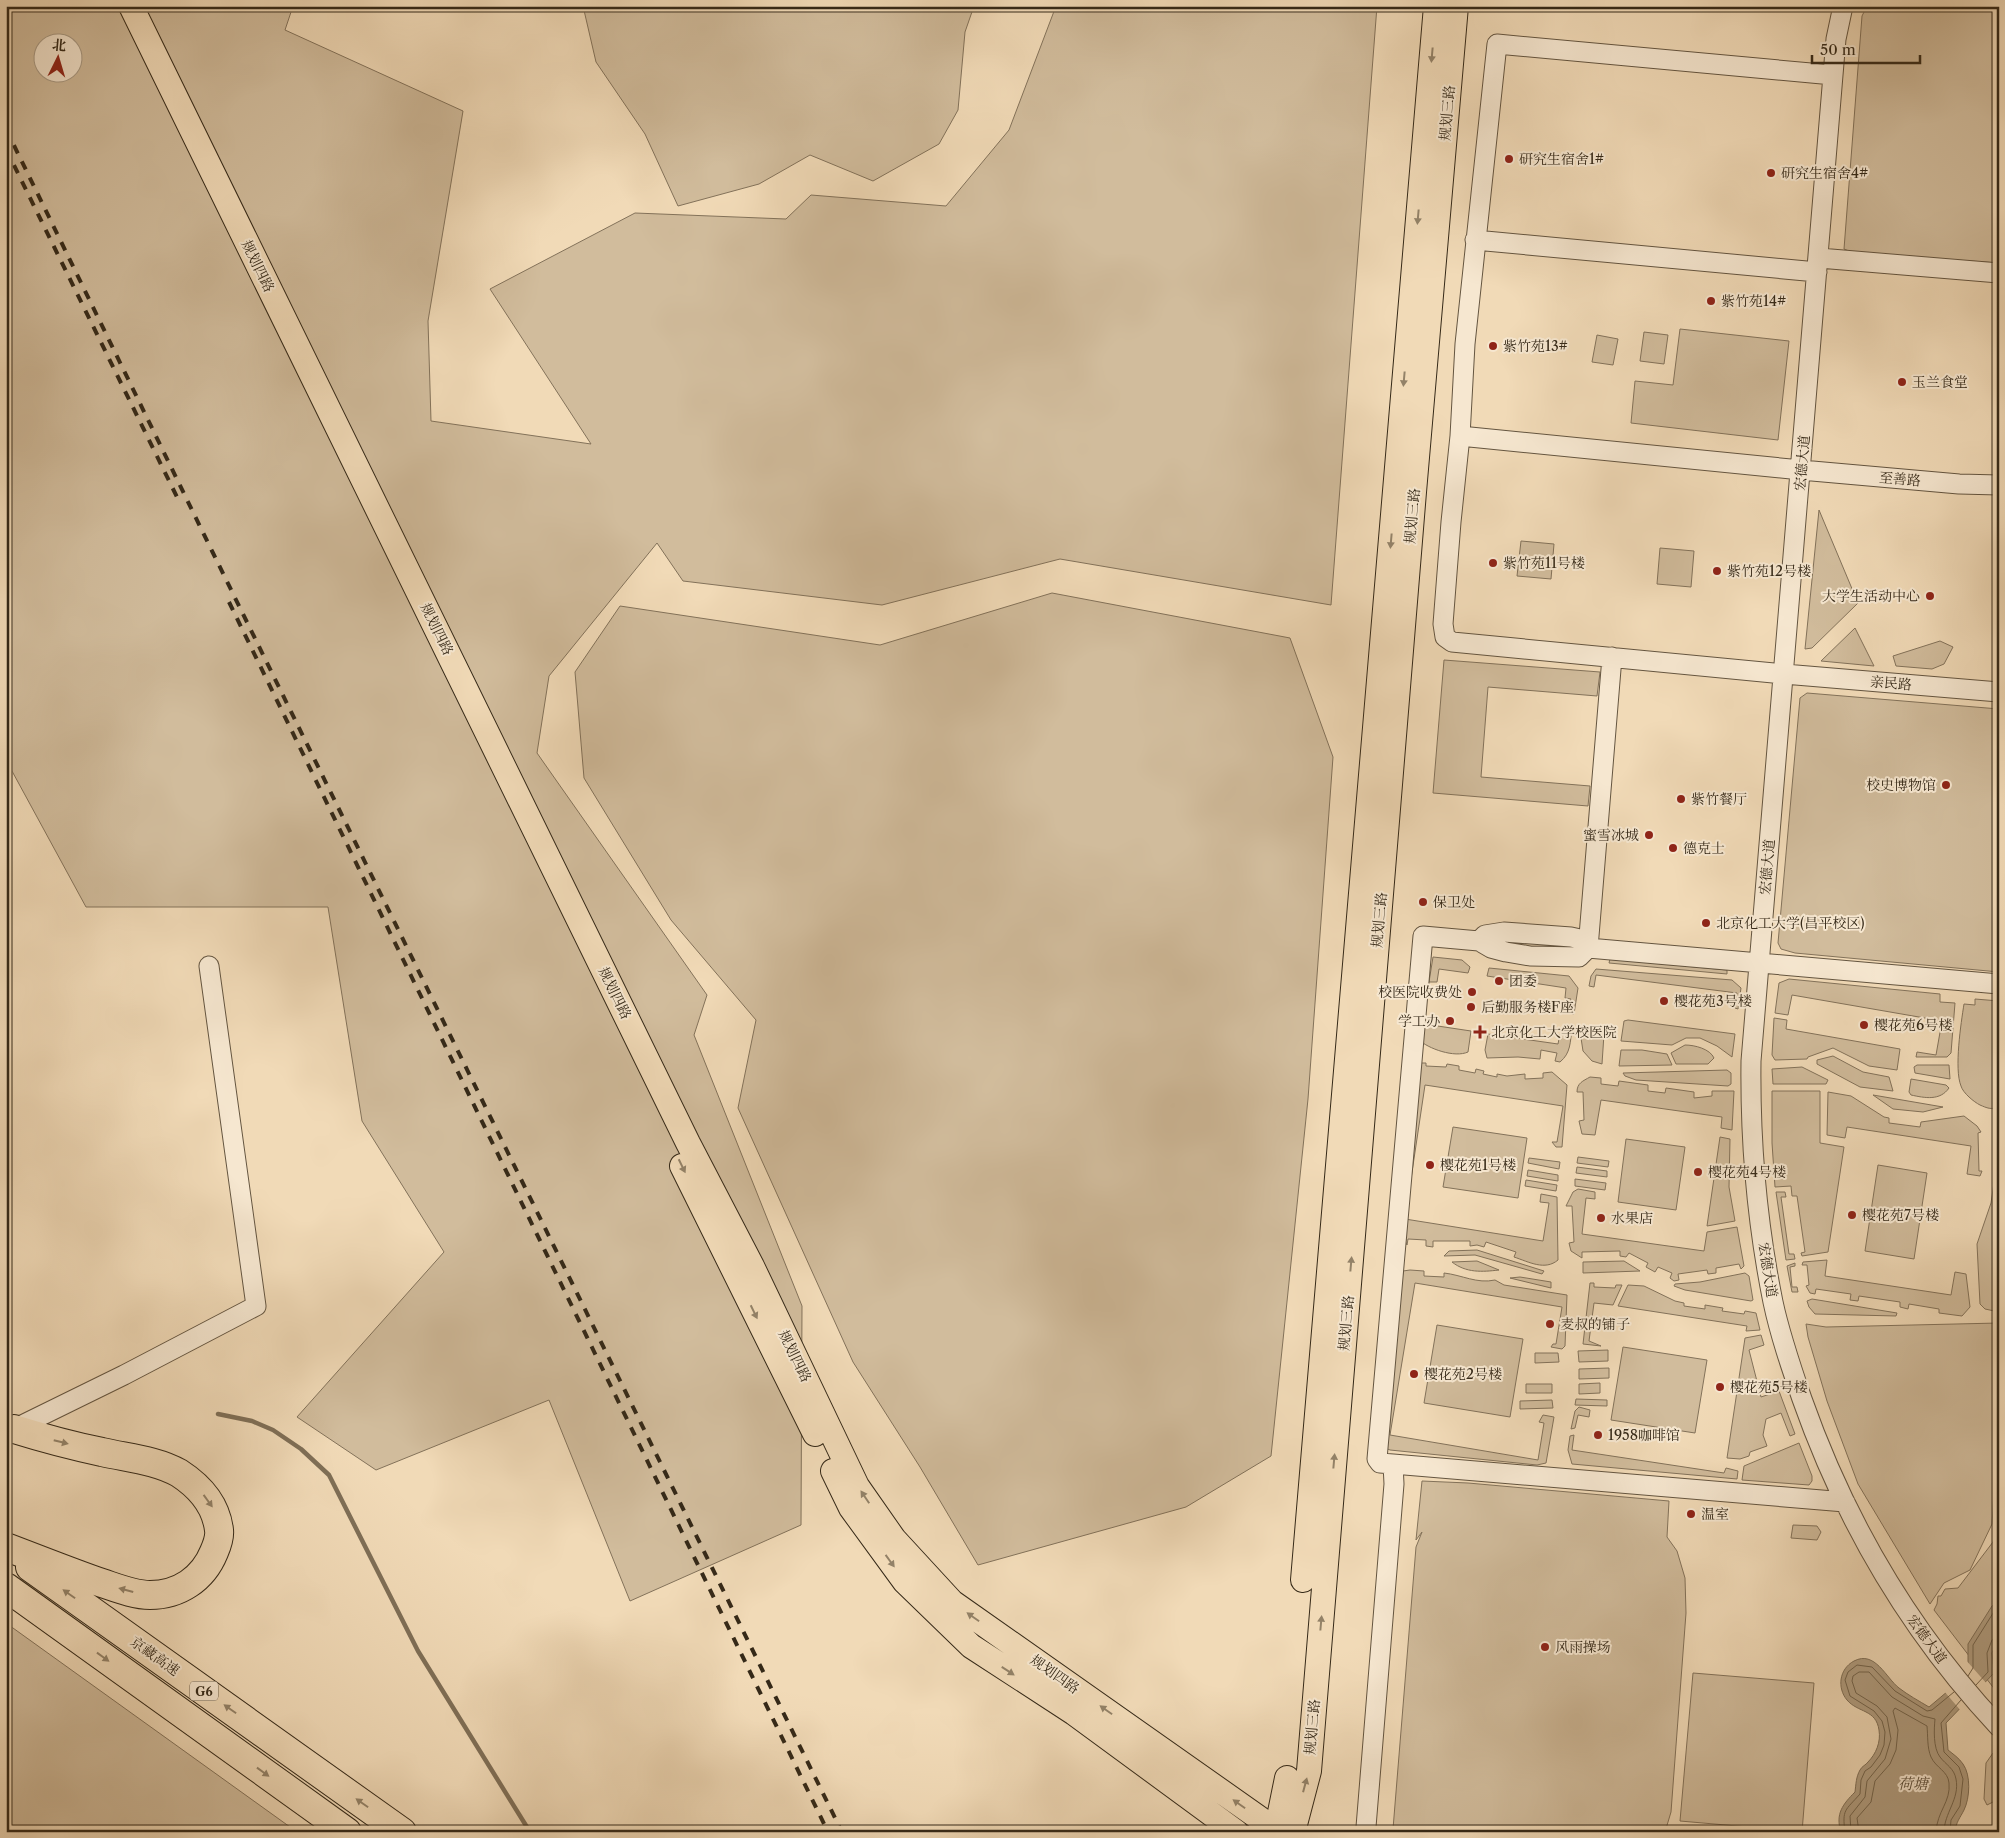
<svg xmlns="http://www.w3.org/2000/svg" width="2005" height="1838" viewBox="0 0 2005 1838" font-family="'Libre Caslon Text','Noto Serif SC',serif">
<rect width="100%" height="100%" fill="#f1dab7"/>
<filter id="stains"><feTurbulence type="fractalNoise" baseFrequency=".004" numOctaves="4"/><feColorMatrix values="0 0 0 0 .2 0 0 0 0 .09 0 0 0 0 .02 0 0 0 .5 -.17"/></filter>
<radialGradient id="worn" r=".72"><stop offset=".6" stop-color="#630" stop-opacity="0"/><stop offset="1" stop-color="#630" stop-opacity=".3"/></radialGradient>
<path fill="#d1bc9c" stroke="#83725a" fill-rule="evenodd" d="M6,6H293L285,30L463,111L428,321L431,421L591,444L490,289L635,213L786,219L811,195L946,206L1009,130L1056,6H1377L1331,605L1060,559L882,605L683,581L657,543L549,676L537,753L707,995L694,1035L802,1306L801,1525L630,1601L549,1400L376,1470L297,1417L444,1252L362,1121L328,907H86L6,760ZM42,42H72V72H42Z
M583,6H974L965,32L958,110L939,144L873,181L810,155L759,184L678,206L645,134L596,62Z
M1867,6H1999V263L1854,253L1844,249L1862,16Z
M1680,329L1789,341L1778,440L1631,423L1635,381L1673,385Z
M1644,332L1668,335L1664,364L1640,361Z
M1597,335L1618,339L1613,365L1592,362Z
M1819,510L1858,603L1812,648L1805,649Z
M1521,541L1554,544L1551,579L1517,576Z
M1660,548L1694,551L1691,587L1657,584Z
M1052,593L1290,638L1333,757L1308,1099L1271,1456L1186,1507L978,1565L920,1467L853,1362L738,1108L756,1020L671,920L584,778L575,672L620,606L880,645Z
M1855,628L1874,666L1821,661Z
M1940,641L1953,647L1944,664L1932,669L1896,666L1893,656Z
M1444,660L1600,672L1597,696L1488,687L1481,777L1590,786L1588,806L1433,793Z
M1807,693L1999,709V972L1795,953L1781,949L1778,943L1800,698Z
M1497,938L1575,944V950L1514,947Z
M1433,957L1462,960L1470,967L1468,973L1439,969L1437,982H1429Z
M1610,959L1727,970V974L1609,963Z
M1489,968L1569,976L1578,988L1574,1014L1569,1013L1571,999L1565,998L1566,988L1487,976Z
M1596,969L1732,980L1741,988L1738,1009L1735,1008L1737,993L1596,975L1594,987L1589,986L1591,976Z
M1789,979L1940,994V1002L1955,1003L1951,1053L1947,1057H1916L1917,1052L1936,1055L1942,1021L1792,995L1788,1015L1775,1013L1779,983Z
M1975,999L1999,1001V1107C1991,1110 1987,1108 1980,1105C1974,1102 1963,1093 1961,1086C1954,1069 1961,1023 1964,1004L1975,1005Z
M1774,1018L1787,1020L1786,1029L1900,1049L1897,1070L1869,1066L1833,1048L1808,1057L1807,1059L1775,1060L1772,1055Z
M1628,1020L1735,1034L1732,1057L1717,1046L1700,1038H1686L1672,1045L1621,1041L1624,1021Z
M1432,1021L1431,1025L1471,1031L1468,1052C1455,1058 1428,1049 1418,1039L1419,1029Z
M1566,1028L1572,1029C1570,1042 1571,1053 1560,1062L1555,1061L1557,1053L1541,1050L1540,1059L1518,1057L1487,1058L1485,1050L1488,1034L1558,1044L1560,1034L1565,1035Z
M1602,1032L1604,1034L1602,1064L1592,1061L1583,1051L1581,1038L1589,1033Z
M1685,1045C1695,1045 1710,1049 1714,1058L1708,1064H1676L1671,1053Z
M1621,1050H1642L1667,1054L1672,1065L1619,1066Z
M1833,1056L1863,1072L1889,1077L1893,1091L1860,1087L1817,1064V1060Z
M1422,1063H1426V1066L1446,1067L1447,1064L1459,1066V1070L1475,1073L1476,1069L1484,1071L1483,1074L1497,1077V1074L1507,1076L1525,1074V1079L1543,1078V1073L1552,1072L1567,1085L1562,1147H1556L1552,1142H1557L1563,1106L1425,1085L1405,1219L1543,1241L1549,1203L1540,1202L1541,1194L1557,1197L1558,1260C1545,1271 1529,1262 1514,1257L1516,1252L1486,1242L1484,1247L1477,1245L1470,1246V1241H1433V1247L1426,1246V1240L1408,1239L1407,1245L1401,1232L1416,1069Z
M1917,1065H1949L1950,1079L1915,1073L1914,1067Z
M1802,1067L1828,1080L1826,1084H1773L1772,1069Z
M1727,1070L1731,1073V1084L1728,1086L1636,1080L1625,1076L1623,1073Z
M1590,1077L1601,1078V1084L1618,1086L1619,1081L1648,1085V1091L1665,1093L1666,1088L1694,1092V1098L1712,1096V1091H1734L1732,1130L1721,1128L1722,1117L1601,1100L1595,1135L1582,1134L1579,1121L1584,1120L1583,1092H1577C1577,1083 1583,1081 1590,1077Z
M1911,1079L1946,1085L1949,1088C1940,1101 1925,1098 1911,1095L1909,1092Z
M1772,1091H1820V1143L1844,1147L1828,1252L1802,1256L1801,1253L1805,1252L1797,1196H1792L1791,1186L1775,1187L1772,1143Z
M1828,1092L1851,1096L1884,1117L1889,1118V1123L1920,1127L1921,1122L1964,1116L1977,1126L1981,1132L1978,1133L1979,1171H1982L1980,1176L1967,1174L1971,1146L1847,1127L1845,1138L1827,1135Z
M1873,1095L1943,1107L1923,1112L1893,1109Z
M1999,1125V1312L1985,1309L1980,1304L1977,1244L1991,1203L1994,1183V1127Z
M1453,1127L1527,1138L1518,1198L1443,1187Z
M1720,1137L1730,1139L1729,1187L1735,1221L1707,1226Z
M1626,1139L1685,1147L1676,1210L1618,1202Z
M1578,1157L1609,1161L1608,1167L1577,1163Z
M1529,1158L1560,1162L1559,1169L1528,1163Z
M1878,1165L1927,1173L1914,1259L1865,1251Z
M1577,1167L1607,1171V1177L1576,1173Z
M1528,1170L1558,1175V1181L1527,1176Z
M1575,1179L1606,1183L1605,1190L1575,1186Z
M1526,1180L1557,1185L1556,1191L1525,1186Z
M1578,1189L1595,1192V1199L1586,1198L1582,1234L1704,1251L1707,1232L1737,1227L1744,1266L1741,1269L1739,1264L1716,1268V1273L1708,1274L1707,1270L1678,1274L1679,1280L1674,1281L1670,1278L1672,1273L1658,1267L1655,1272L1646,1267L1648,1263L1629,1253L1626,1257L1620,1256V1251L1582,1252V1258L1571,1251L1569,1243L1574,1242L1572,1206H1566L1573,1192Z
M1776,1192H1785L1786,1197H1781L1789,1254H1794L1795,1259L1786,1260Z
M1477,1250L1544,1271L1542,1274L1475,1255L1444,1256L1449,1251Z
M1827,1260L1825,1276L1951,1295L1955,1272L1966,1274L1970,1307L1962,1316L1939,1313V1309L1909,1304L1908,1309L1900,1307V1302L1859,1296L1858,1301L1850,1300L1851,1294L1816,1289L1815,1294L1810,1293L1806,1286L1809,1285L1807,1265H1802L1803,1262Z
M1477,1261L1499,1270C1482,1272 1466,1273 1452,1262Z
M1624,1261L1640,1271L1583,1273V1262Z
M1795,1263V1266L1790,1267L1792,1287H1797L1798,1292H1792L1787,1266Z
M1410,1270L1424,1271V1276L1444,1277V1273C1462,1275 1477,1284 1495,1280L1504,1285L1567,1295L1565,1346L1562,1349L1551,1347L1553,1344H1556L1562,1307L1415,1283L1390,1435L1538,1460L1544,1423L1539,1422L1543,1415L1554,1417L1546,1463L1537,1465L1390,1450L1383,1447L1403,1271Z
M1745,1273L1749,1276L1753,1300L1751,1301L1685,1290L1674,1286L1675,1284L1700,1282Z
M1520,1277L1551,1282V1288L1510,1278Z
M1590,1283H1594V1287L1615,1288L1616,1285H1622L1613,1305L1594,1303L1589,1341L1601,1346L1583,1344Z
M1628,1285L1644,1286L1675,1301L1684,1303V1306L1705,1309V1305L1723,1308L1722,1311L1744,1314L1745,1311L1756,1313L1760,1330L1746,1331L1747,1326L1618,1306Z
M1812,1299L1897,1313L1896,1316L1815,1314L1809,1307L1807,1301Z
M1999,1323V1414L1992,1524L1970,1570L1944,1583L1930,1604L1858,1484L1827,1401L1808,1337L1806,1324L1826,1327Z
M1437,1325L1523,1339L1510,1417L1424,1403Z
M1761,1335L1764,1345L1749,1350L1761,1397L1779,1391L1795,1434L1790,1436L1781,1413L1766,1419L1763,1435L1767,1446L1750,1452L1749,1456L1740,1459L1727,1458L1745,1338Z
M1623,1347L1707,1360L1695,1433L1611,1420Z
M1608,1350V1361L1579,1362L1578,1351Z
M1535,1353H1558L1559,1362L1535,1363Z
M1609,1368V1378L1579,1379V1369Z
M1600,1383V1393L1579,1394V1384Z
M1526,1384H1552V1393H1526Z
M1576,1399L1607,1400V1406L1575,1405Z
M1552,1400L1553,1408L1520,1409V1401Z
M1579,1407L1590,1410L1589,1417L1578,1415L1575,1428L1571,1429L1575,1411Z
M1574,1435L1572,1450L1724,1473L1726,1468L1738,1471L1737,1479L1572,1464L1568,1450L1570,1436Z
M1799,1443L1812,1476V1481L1809,1485L1742,1480L1744,1466Z
M1422,1481L1468,1483L1669,1501L1667,1537L1677,1551L1685,1578L1686,1613L1671,1812L1665,1832H1396L1393,1829L1416,1547L1422,1532L1416,1540Z
M1999,1515V1695L1934,1610L1937,1604L1938,1596H1941L1945,1589L1958,1588L1993,1542Z
M1793,1525L1817,1526L1821,1532L1817,1540L1791,1538Z
M6,1623L297,1832H6Z
M1693,1673L1814,1683L1802,1832H1760V1828L1680,1821Z
M1993,1753L1999,1758V1799L1987,1805L1984,1799L1986,1763Z"/>
<path fill="#b19e81" stroke="#7f6f57" d="M1999,1601V1637L1992,1653L1994,1673L1946,1723L1948,1750C1953,1754 1959,1758 1963,1764C1971,1775 1970,1798 1964,1810C1960,1818 1956,1822 1955,1832H1841C1835,1814 1843,1804 1855,1792C1856,1784 1856,1777 1860,1770C1862,1766 1866,1765 1868,1762C1876,1754 1881,1742 1879,1730C1876,1709 1858,1713 1847,1700C1837,1688 1839,1669 1854,1661C1875,1650 1886,1678 1899,1688C1908,1695 1919,1701 1929,1707L1948,1691L1968,1668V1644L1992,1606Z"/>
<path fill="#f1dab7" d="M1965,1659L1987,1684L1961,1711L1944,1691L1966,1667Z"/>
<g fill="none" stroke-linecap="round" stroke-linejoin="round">
<path stroke="#73644c" stroke-width="1" d="M1968,1676L1973,1668V1645L1995,1610L1999,1607
M1976,1685L1988,1672L1987,1653L1992,1640L1999,1637
M1845,1832C1842,1809 1845,1811 1860,1794L1861,1780L1865,1771L1871,1767L1880,1755L1884,1745L1885,1732L1882,1721L1874,1711L1850,1696L1845,1680L1848,1672L1857,1665L1872,1667L1895,1691L1927,1711L1932,1710L1954,1692
M1851,1832L1850,1816L1865,1797L1867,1781L1885,1759L1891,1739L1887,1717L1877,1706L1856,1693L1852,1681L1853,1676L1859,1672H1869L1892,1697L1923,1716L1935,1719C1934,1729 1933,1748 1940,1757C1946,1765 1954,1768 1956,1779C1960,1799 1944,1813 1944,1832
M1859,1832L1857,1818L1871,1802L1875,1781L1890,1764L1896,1750L1898,1730L1893,1711L1895,1708L1927,1726C1928,1736 1927,1748 1931,1757C1936,1768 1948,1771 1949,1783C1951,1802 1937,1811 1936,1832
M1950,1832L1951,1820L1960,1806L1963,1779L1959,1767L1944,1752L1941,1723L1961,1700"/>
<path stroke="#7f6f57" stroke-width="4.5" d="M218,1414L252,1421L273,1430L301,1449L329,1475L418,1651L530,1832"/>
<g stroke="#645540" stroke-width="21">
<path id="minor" d="M1843,6L1836,39L1751,1061C1750,1142 1757,1223 1773,1302C1780,1335 1791,1367 1802,1399C1845,1521 1911,1633 1999,1727
M1833,75L1497,44L1465,344L1460,436L1801,470L1959,484L1999,485
M1475,240L1817,272
M1819,258L1999,273
M1460,436L1451,522L1443,624L1445,637L1452,642L1784,674L1999,692
M1612,657L1588,948L1579,957L1530,956L1506,952L1491,948L1479,941L1423,936L1377,1459L1380,1463L1393,1464L1845,1502
M1479,941L1485,935L1504,932L1571,937L1580,939L1588,948L1999,984
M14,1429L124,1375L256,1306L209,966
M1367,1832L1366,1827L1394,1484L1393,1464"/>
</g>
<g stroke="#352918" stroke-width="26">
<path id="major" d="M131,6L688,1143L752,1266L857,1486L894,1539L952,1602L1279,1832
M682,1166L815,1434
M833,1471L851,1508L905,1582L971,1646L1074,1713L1236,1832
M1303,1580L1436,6
M1276,1832L1287,1778
M1293,1832L1309,1771L1414,492L1456,6"/>
</g>
<g stroke="#352918" stroke-width="30">
<path id="highway" d="M6,1547C38,1559 70,1572 102,1583C117,1588 134,1595 150,1595C179,1595 203,1579 214,1552C217,1545 220,1537 219,1530C216,1505 199,1486 179,1473C156,1460 128,1458 102,1452C73,1446 43,1438 14,1429
M30,1567L402,1832
M6,1587L347,1832"/>
</g>
<use href="#minor" stroke="#f6e7d0" stroke-width="19"/>
<use href="#major" stroke="#f1dab7" stroke-width="24"/>
<use href="#highway" stroke="#f1dab7" stroke-width="28"/>
<path stroke="#352918" stroke-width="4" stroke-dasharray="9 9" stroke-linecap="butt" d="M6,129L213,553L842,1832
M6,149L177,497
M229,602L828,1832"/>
</g>
<defs><path id="oneway-solid" d="M-6-.8H1V-3.2L6.5 0L1 3.2V.8H-6Z" transform="scale(1.25)"/></defs>
<g fill="#938268">
<use href="#oneway-solid" transform="translate(1432 55) rotate(95)"/>
<use href="#oneway-solid" transform="translate(1418 217) rotate(95)"/>
<use href="#oneway-solid" transform="translate(1404 379) rotate(95)"/>
<use href="#oneway-solid" transform="translate(1391 541) rotate(95)"/>
<use href="#oneway-solid" transform="translate(682 1166) rotate(64)"/>
<use href="#oneway-solid" transform="translate(1351 1264) rotate(-85)"/>
<use href="#oneway-solid" transform="translate(754 1312) rotate(64)"/>
<use href="#oneway-solid" transform="translate(61 1442) rotate(14)"/>
<use href="#oneway-solid" transform="translate(1334 1461) rotate(-85)"/>
<use href="#oneway-solid" transform="translate(865 1497) rotate(-124)"/>
<use href="#oneway-solid" transform="translate(208 1501) rotate(54)"/>
<use href="#oneway-solid" transform="translate(890 1561) rotate(54)"/>
<use href="#oneway-solid" transform="translate(126 1590) rotate(-165)"/>
<use href="#oneway-solid" transform="translate(69 1594) rotate(-145)"/>
<use href="#oneway-solid" transform="translate(973 1617) rotate(-145)"/>
<use href="#oneway-solid" transform="translate(1321 1623) rotate(-85)"/>
<use href="#oneway-solid" transform="translate(103 1657) rotate(36)"/>
<use href="#oneway-solid" transform="translate(1008 1671) rotate(33)"/>
<use href="#oneway-solid" transform="translate(230 1709) rotate(-145)"/>
<use href="#oneway-solid" transform="translate(1106 1710) rotate(-145)"/>
<use href="#oneway-solid" transform="translate(263 1772) rotate(36)"/>
<use href="#oneway-solid" transform="translate(1305 1785) rotate(-75)"/>
<use href="#oneway-solid" transform="translate(362 1803) rotate(-145)"/>
<use href="#oneway-solid" transform="translate(1239 1804) rotate(-145)"/>
</g>
<g fill="#8f2418" stroke="#f6e7d0" stroke-width="2">
<circle cx="1509" cy="159" r="5"/>
<circle cx="1771" cy="173" r="5"/>
<circle cx="1711" cy="301" r="5"/>
<circle cx="1493" cy="346" r="5"/>
<circle cx="1902" cy="382" r="5"/>
<circle cx="1493" cy="563" r="5"/>
<circle cx="1717" cy="571" r="5"/>
<circle cx="1930" cy="596" r="5"/>
<circle cx="1946" cy="785" r="5"/>
<circle cx="1681" cy="799" r="5"/>
<circle cx="1649" cy="835" r="5"/>
<circle cx="1673" cy="848" r="5"/>
<circle cx="1423" cy="902" r="5"/>
<circle cx="1706" cy="923" r="5"/>
<circle cx="1499" cy="981" r="5"/>
<circle cx="1472" cy="992" r="5"/>
<circle cx="1664" cy="1001" r="5"/>
<circle cx="1471" cy="1007" r="5"/>
<circle cx="1450" cy="1021" r="5"/>
<circle cx="1864" cy="1025" r="5"/>
<path d="M1477.5 1024.5h5v5h5v5h-5v5h-5v-5h-5v-5h5z"/>
<circle cx="1430" cy="1165" r="5"/>
<circle cx="1698" cy="1172" r="5"/>
<circle cx="1852" cy="1215" r="5"/>
<circle cx="1601" cy="1218" r="5"/>
<circle cx="1550" cy="1324" r="5"/>
<circle cx="1414" cy="1374" r="5"/>
<circle cx="1720" cy="1387" r="5"/>
<circle cx="1598" cy="1435" r="5"/>
<circle cx="1691" cy="1514" r="5"/>
<circle cx="1545" cy="1647" r="5"/>
</g>
<g text-anchor="middle" dominant-baseline="central" stroke-width="4" stroke-linejoin="round" paint-order="stroke">
<rect fill="#f6e7d0" stroke="#6f624f" stroke-width="1" x="190" y="1681.5" width="28" height="19" rx="4"/>
<g font-size="12" font-weight="bold" fill="#352918">
<text x="204" y="1691">G6</text>
</g>
<g font-size="14" fill="#352918" stroke="#f6e7d0">
<text transform="translate(1447 113) rotate(-85)">规划三路</text>
<text transform="translate(258 266) rotate(64)">规划四路</text>
<text transform="translate(1802 463) rotate(-85)">宏德大道</text>
<text transform="translate(1900 479) rotate(5)">至善路</text>
<text transform="translate(1412 516) rotate(-85)">规划三路</text>
<text transform="translate(437 629) rotate(64)">规划四路</text>
<text transform="translate(1891 683) rotate(5)">亲民路</text>
<text transform="translate(1767 867) rotate(-85)">宏德大道</text>
<text transform="translate(1379 920) rotate(-85)">规划三路</text>
<text transform="translate(615 993) rotate(64)">规划四路</text>
<text transform="translate(1768 1270) rotate(81)">宏德大道</text>
<text transform="translate(1346 1323) rotate(-85)">规划三路</text>
<text transform="translate(795 1356) rotate(64)">规划四路</text>
<text transform="translate(1927 1639) rotate(54)">宏德大道</text>
<text transform="translate(155 1656) rotate(35)">京藏高速</text>
<text transform="translate(1055 1674) rotate(35)">规划四路</text>
<text transform="translate(1312 1727) rotate(-85)">规划三路</text>
</g>
<g font-size="14" fill="#352918" stroke="#f6e7d0" text-anchor="start">
<text x="1519" y="159">研究生宿舍1#</text>
<text x="1781" y="173">研究生宿舍4#</text>
<text x="1721" y="301">紫竹苑14#</text>
<text x="1503" y="346">紫竹苑13#</text>
<text x="1912" y="382">玉兰食堂</text>
<text x="1503" y="563">紫竹苑11号楼</text>
<text x="1727" y="571">紫竹苑12号楼</text>
<text x="1920" y="596" text-anchor="end">大学生活动中心</text>
<text x="1936" y="785" text-anchor="end">校史博物馆</text>
<text x="1691" y="799">紫竹餐厅</text>
<text x="1639" y="835" text-anchor="end">蜜雪冰城</text>
<text x="1683" y="848">德克士</text>
<text x="1433" y="902">保卫处</text>
<text x="1716" y="923">北京化工大学(昌平校区)</text>
<text x="1509" y="981">团委</text>
<text x="1462" y="992" text-anchor="end">校医院收费处</text>
<text x="1674" y="1001">樱花苑3号楼</text>
<text x="1481" y="1007">后勤服务楼F座</text>
<text x="1440" y="1021" text-anchor="end">学工办</text>
<text x="1874" y="1025">樱花苑6号楼</text>
<text x="1491" y="1032">北京化工大学校医院</text>
<text x="1440" y="1165">樱花苑1号楼</text>
<text x="1708" y="1172">樱花苑4号楼</text>
<text x="1862" y="1215">樱花苑7号楼</text>
<text x="1611" y="1218">水果店</text>
<text x="1560" y="1324">麦叔的铺子</text>
<text x="1424" y="1374">樱花苑2号楼</text>
<text x="1730" y="1387">樱花苑5号楼</text>
<text x="1608" y="1435">1958咖啡馆</text>
<text x="1701" y="1514">温室</text>
<text x="1555" y="1647">风雨操场</text>
</g>
<g font-size="15" font-style="italic" fill="#5a4c38" stroke="#f6e7d0">
<text x="1913" y="1783">荷塘</text>
</g>
</g>
<rect width="2005" height="1838" fill="none" stroke="#f1dab7" stroke-width="25"/>
<rect x="8" y="8" width="1990" height="1823" fill="none" stroke="#352918" stroke-width="2.5"/>
<rect x="12" y="12" width="1980" height="1813" fill="none" stroke="#352918"/>
<g transform="translate(58 58) rotate(5)"><circle r="24" fill="#f6e7d0" stroke="#a99b86"/>
<path d="M0-4L9 19L0 12L-9 19Z" fill="#8f2418"/>
<text y="-8" font-size="14" font-weight="bold" text-anchor="middle" fill="#352918">北</text>
</g>
<path d="M1812 55v8h108v-8" fill="none" stroke="#352918" stroke-width="2.5"/>
<text x="1820" y="55" font-size="15" fill="#352918" stroke="#f6e7d0" stroke-width="4" paint-order="stroke">50 m</text>
<rect width="100%" height="100%" filter="url(#stains)"/>
<rect width="100%" height="100%" fill="url(#worn)"/>
</svg>
